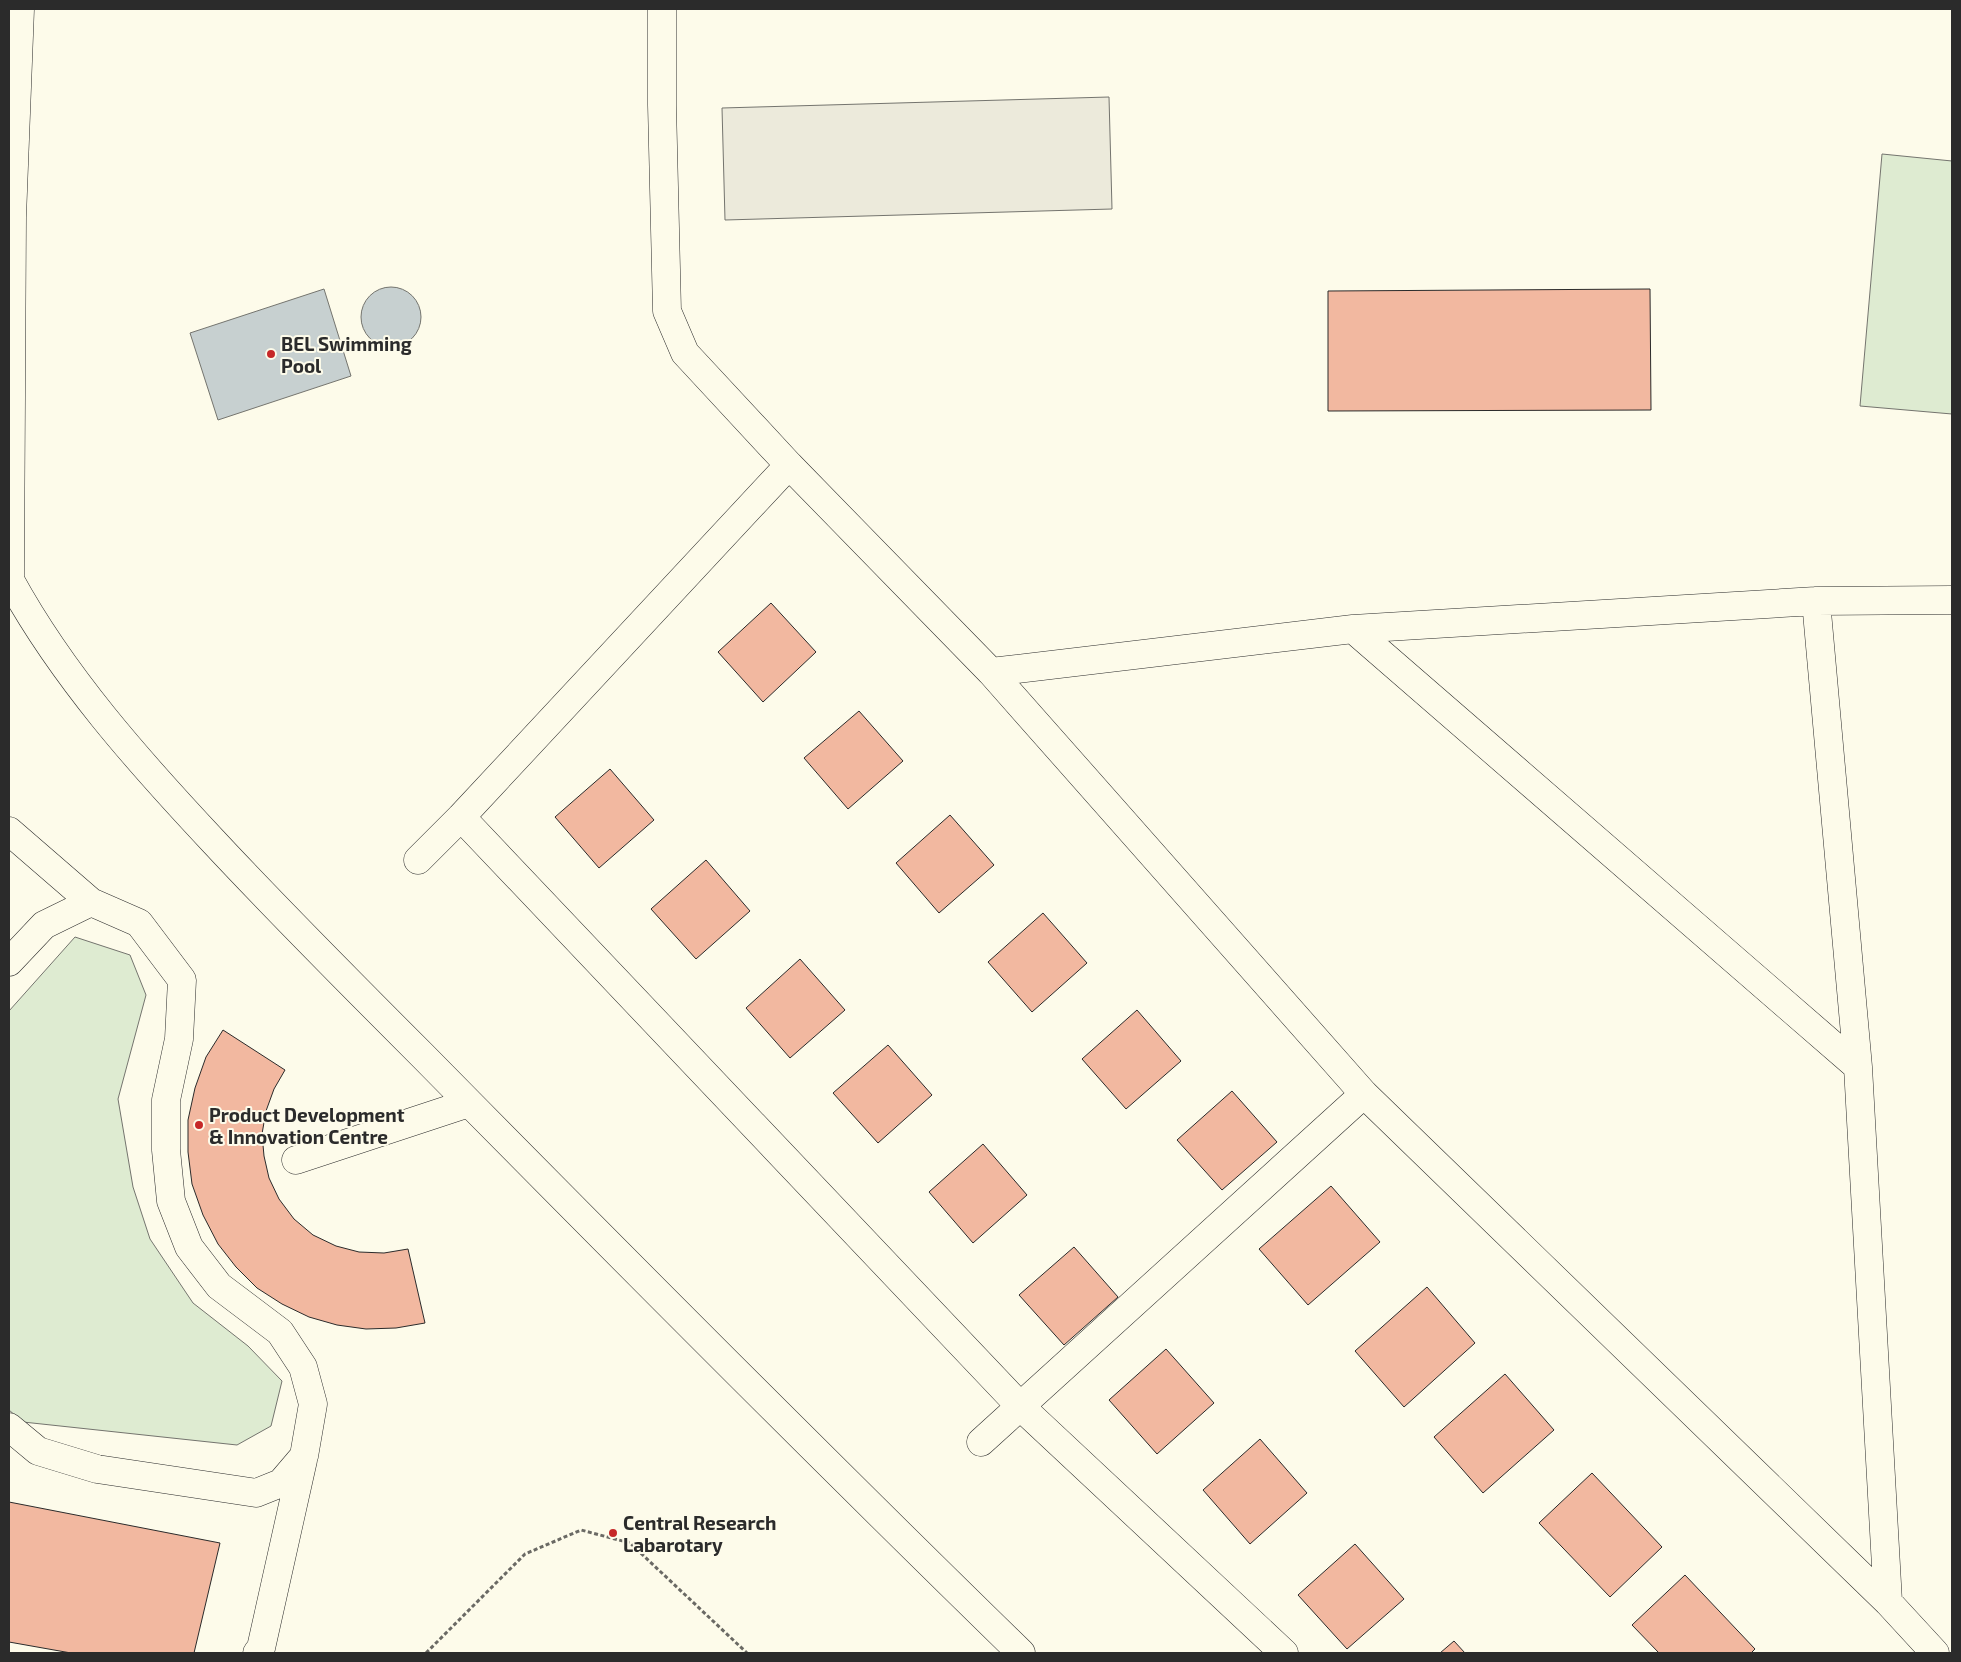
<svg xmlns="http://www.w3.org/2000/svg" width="1961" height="1662" viewBox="0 0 1961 1662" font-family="'Exo 2',sans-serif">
<rect width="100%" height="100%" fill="#fdfbea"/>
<path fill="#deebd1" stroke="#74746e" d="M1882,154L1952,161V414L1860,406Z
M75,937L130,955L146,995L118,1099L133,1187L150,1239L193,1303L248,1346L282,1381L271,1426L237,1445L23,1422L9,1410V1011Z"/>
<path fill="#eceadb" stroke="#74746e" d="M1109,97L1112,209L725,220L722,108Z"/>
<path fill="#c7d0d0" stroke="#74746e" d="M361 317a30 30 0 1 1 60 0a30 30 0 1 1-60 0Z
M324,289L351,376L218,420L190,333Z"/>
<path fill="#f2b8a0" stroke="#2b2b2b" d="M1650,289L1651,410L1328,411V291Z
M771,603L816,652L763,702L718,652Z
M859,711L903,761L848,809L804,758Z
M610,769L654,820L599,868L555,817Z
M950,815L994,865L939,913L896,863Z
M706,860L750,911L696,959L651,909Z
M1043,913L1087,963L1032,1012L988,962Z
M800,959L845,1010L790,1058L746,1008Z
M1137,1010L1181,1061L1126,1109L1082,1059Z
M223,1030L285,1070L274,1089L266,1111L262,1134L264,1156L269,1178L279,1199L294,1219L313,1235L336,1246L359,1252L384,1253L408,1249L425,1323L396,1328L366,1329L337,1325L309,1317L282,1304L257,1288L236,1267L218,1244L203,1215L192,1184L188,1152V1120L195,1088L206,1057Z
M888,1045L932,1095L878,1143L833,1093Z
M1232,1091L1277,1142L1222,1190L1177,1140Z
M983,1144L1027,1195L973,1243L929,1192Z
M1331,1186L1380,1242L1308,1305L1259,1249Z
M1074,1247L1118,1297L1064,1345L1019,1295Z
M1427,1287L1475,1343L1404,1407L1355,1351Z
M1166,1349L1214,1403L1157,1454L1109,1400Z
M1505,1374L1554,1430L1483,1493L1434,1437Z
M1260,1439L1307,1493L1250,1544L1203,1490Z
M1592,1473L1662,1547L1610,1597L1539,1523Z
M9,1502L220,1543L194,1653H71L9,1642Z
M1355,1544L1404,1599L1347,1649L1298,1595Z
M1685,1575L1755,1649L1751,1653H1659L1632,1625Z
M1454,1641L1465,1653H1440Z"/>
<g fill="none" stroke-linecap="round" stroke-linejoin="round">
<g stroke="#2b2b2b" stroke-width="29">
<path id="minor" d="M20,9L12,217L10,580C63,677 139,762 214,842C282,915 352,985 422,1055C620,1256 819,1456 1021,1653
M662,9V105L667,311L685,353L789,465L991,672L1364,1094L1888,1602L1935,1653
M1816,601L1858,1067L1888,1602
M1353,629L1858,1067
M991,672L1353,629L1816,601L1952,600
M461,817L1021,1407L1284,1653
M9,831L91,902
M418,860L461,817L789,465
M9,962L44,925L91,902L139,923L182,980L179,1039L166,1100V1150L171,1201L189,1247L219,1286L280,1332L303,1367L313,1404L304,1456L281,1483L256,1493L97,1469L38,1451L9,1427
M296,1160L469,1103
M981,1442L1364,1094
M257,1653L261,1648L303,1460"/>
</g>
<path stroke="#6a6964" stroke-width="3" stroke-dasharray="4 2.5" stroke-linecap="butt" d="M426,1653L525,1554L581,1530L630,1543L747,1653"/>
<use href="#minor" stroke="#fdfbea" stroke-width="28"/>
</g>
<g fill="#c62828" stroke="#fdfbea" stroke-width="2">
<circle cx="271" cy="354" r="5"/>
<circle cx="199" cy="1125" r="5"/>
<circle cx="613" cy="1533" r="5"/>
</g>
<g text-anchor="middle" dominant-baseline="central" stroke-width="4" stroke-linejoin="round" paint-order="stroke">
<g font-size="19" font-weight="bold" fill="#2b2b2b" stroke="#fdfbea" text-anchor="start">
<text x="281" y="343">BEL Swimming<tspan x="281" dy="22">Pool</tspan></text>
<text x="209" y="1114">Product Development<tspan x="209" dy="22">&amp; Innovation Centre</tspan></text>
<text x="623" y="1522">Central Research<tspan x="623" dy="22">Labarotary</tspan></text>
</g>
</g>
<rect width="1961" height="1662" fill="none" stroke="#2b2b2b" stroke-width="20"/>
</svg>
